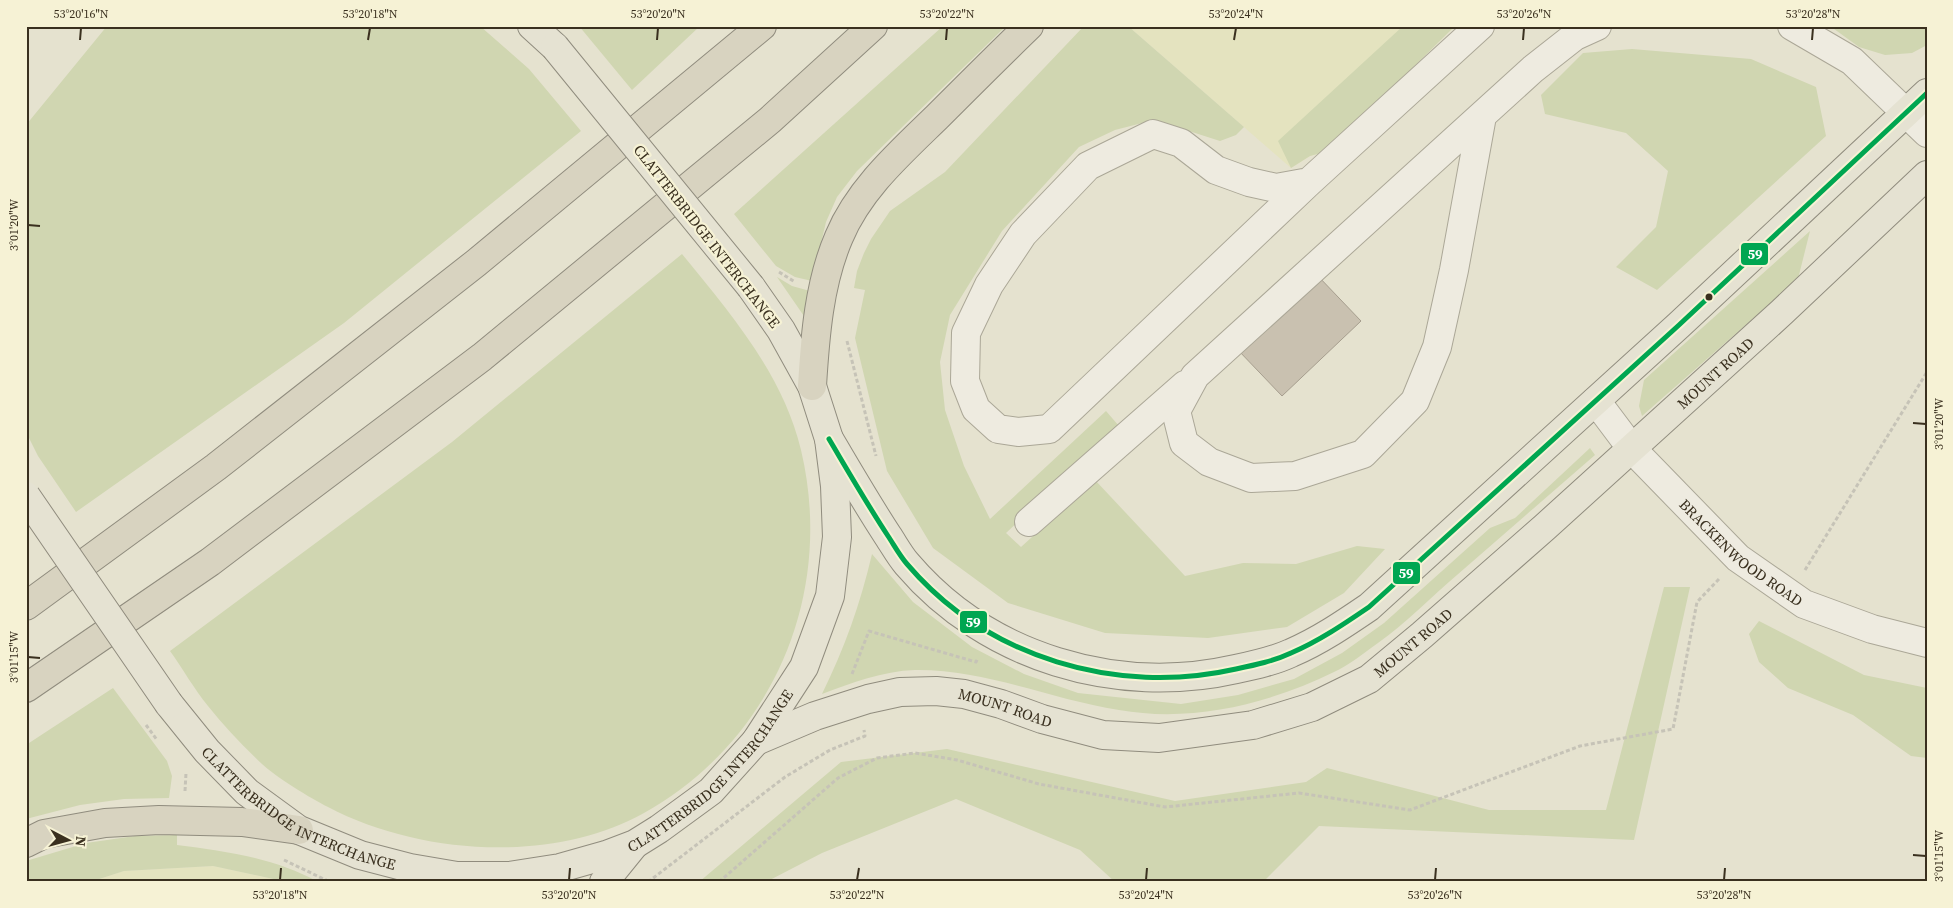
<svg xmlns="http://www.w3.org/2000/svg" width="1953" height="908" viewBox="0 0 1953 908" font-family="'Source Serif 4',serif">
<rect width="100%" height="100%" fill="#e5e2cf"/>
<path fill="#e4e3bf" d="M1128,26H1455L1328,151L1310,156L1291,168Z
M213,866L287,882H90L124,871Z"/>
<path fill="#d0d6b1" d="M107,26H480L529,69L581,131L344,323L76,512L38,456L26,432V125Z
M579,26H700L632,90Z
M943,26H1006L857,171L837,197L826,222L812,281L795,277L776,266L734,214Z
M1084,26H1128L1244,127L1236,135L1220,141L1164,123L1146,122L1115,130L1079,147L1002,231L950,315L940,362L945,410L964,466L990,519L1106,411L1119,426L1006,533L1021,547L1095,480L1185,576L1243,563L1296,564L1357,546L1385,549L1344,593L1287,627L1208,638L1105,633L1008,603L933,548L887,471L855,338L865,290L854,288L857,271L864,253L871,239L890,211L945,172Z
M1403,26H1455L1328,151L1310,156L1291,168L1278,141Z
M1830,26H1927V45L1912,53L1885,55L1859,47Z
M1632,49L1751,59L1816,87L1826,136L1657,290L1616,267L1656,227L1668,171L1626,133L1545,114L1541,95L1583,53Z
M1810,231L1798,279L1642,416L1639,406L1644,380Z
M682,254C730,313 783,374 801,450C835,593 774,740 644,813C553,864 419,855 328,807C310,798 276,777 262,764C243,746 224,726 208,706C194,689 183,669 170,651L452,442Z
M777,277L792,286L810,291L806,319Z
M1590,448L1595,455C1549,495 1503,535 1457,575C1431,597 1405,624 1378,643C1364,653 1349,665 1334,672C1269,704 1192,723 1119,710C1050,699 985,669 915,670C882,671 852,683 822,694C845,647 860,605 872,554L913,602L972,647L1024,674L1078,693L1181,704L1238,695L1294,679L1342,653L1384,623L1490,528L1515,518Z
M1664,587H1690L1634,840L1319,826L1266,879L1260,882H1115L1080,850L956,799L822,853L766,882H699L841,762L947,749L1175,801L1306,782L1327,768L1489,810H1606Z
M1759,621L1864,675L1927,688V758L1911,756L1853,715L1788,688L1759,662L1749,634Z
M113,688L167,761L172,776L169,798L124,799L80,805L26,819V745Z
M177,835V845C225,851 275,858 318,882H287L213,866L124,871L90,882H26V861L86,843L135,836Z"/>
<path fill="#c9c1b0" stroke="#a69e8e" d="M1317,275L1361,321L1282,396L1238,350Z"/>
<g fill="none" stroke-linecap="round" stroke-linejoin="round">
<g stroke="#aba797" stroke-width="30">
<g id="minor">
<path d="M1792,26L1852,61L1927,133"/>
<path d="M1482,116L1454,270L1437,347L1415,401L1363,454L1295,476L1251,478L1209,462L1184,443L1176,411L1195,376L1533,69L1575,36L1597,26"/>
<path d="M1309,182L1276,188L1249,182L1216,170L1181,143L1153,134L1088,166L1023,234L989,285L966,333L965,381L976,409L998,429L1018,432L1049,429L1309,182L1480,26"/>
<path id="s1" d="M1596,401L1632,449L1738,558L1804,604L1872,629L1927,643"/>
<path d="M1029,522L1185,385"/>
</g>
</g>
<g stroke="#908c7e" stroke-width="30">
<g id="major">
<path d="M532,26L555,47"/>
<path d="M829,439C848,471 867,504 888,536C894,545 900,556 907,564C987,658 1117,696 1236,669C1255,665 1274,661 1291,653C1319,641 1344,624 1369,607L1679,325L1927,93"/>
<path id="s2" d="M169,704L207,751L247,792L299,830L360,855L410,868L457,876H509L560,868L606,855L635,844L659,829L711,791L756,741L804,667L830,596L837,537L835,486L829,439L812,386L781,330L751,287"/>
<path id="s3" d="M756,741L815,716L868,699L900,692L936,691L964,694L1001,704L1042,719L1103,735L1159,738L1253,725L1312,707L1369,679L1422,635L1545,527L1782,312L1927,175"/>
<path d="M604,882L634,845"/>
</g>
</g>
<g stroke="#908c7e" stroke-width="30">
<path id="highway" d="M812,386C815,337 819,283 839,237C859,189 900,153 937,117C967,87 998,56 1029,26
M26,606L216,467L476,263L762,26
M26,688L210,562L482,357L770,120L873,26
M26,843L44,834L105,823L159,820L242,822L299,830"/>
</g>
<path stroke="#c6c3b7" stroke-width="3" stroke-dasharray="4 2.5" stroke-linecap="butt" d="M779,272L795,282
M847,341L876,456
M1805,570L1927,372
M852,674L869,631L976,662L978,658
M185,791L186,773
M284,860L330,882
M648,882L785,777L830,750L865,736L864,730
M719,882L838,778L877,758L915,753L957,760L1039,784L1165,807L1299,793L1410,810L1580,746L1673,729L1697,602L1719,579"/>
<use href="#minor" stroke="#eeebe0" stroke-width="28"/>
<use href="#major" stroke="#e5e2d2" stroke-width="28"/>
<use href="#highway" stroke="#d8d3c0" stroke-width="28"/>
<g stroke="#908c7e" stroke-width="30" stroke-linecap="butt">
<path id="major-bridge" d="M555,47L751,287
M26,496L169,704"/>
</g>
<path stroke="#c6c3b7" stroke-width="3" stroke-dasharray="4 2.5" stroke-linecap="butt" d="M146,725L157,740"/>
<use href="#major-bridge" stroke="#e5e2d2" stroke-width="28"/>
<g stroke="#f6f2d5" stroke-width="9">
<path id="bus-1" d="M829,439C848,471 867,504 888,536C894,545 900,556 907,564C987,658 1117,696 1236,669C1255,665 1274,661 1291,653C1319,641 1344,624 1369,607L1679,325L1927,93"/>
</g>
<use href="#bus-1" stroke="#00a651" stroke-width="5"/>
</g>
<path fill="none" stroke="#3a301f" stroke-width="2" d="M80,40L81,28M368,40L370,28M657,40L658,28M946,40L947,28M1234,40L1236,28M1523,40L1524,28M1812,40L1813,28M28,225L40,226M1913,423L1926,424M28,657L40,658M1913,855L1926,856M280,880L281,868M569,880L570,868M857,880L859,868M1146,880L1147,868M1435,880L1436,868M1724,880L1725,868"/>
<circle fill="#3a301f" stroke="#f6f2d5" stroke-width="2" cx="1709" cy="297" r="4.5"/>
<g text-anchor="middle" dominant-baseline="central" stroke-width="4.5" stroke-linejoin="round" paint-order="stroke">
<g font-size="15" fill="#3a301f" stroke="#f6f2d5">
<text transform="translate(707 236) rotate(52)">CLATTERBRIDGE INTERCHANGE</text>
<text stroke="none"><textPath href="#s3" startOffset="1100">MOUNT ROAD</textPath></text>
<text stroke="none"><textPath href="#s1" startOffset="211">BRACKENWOOD ROAD</textPath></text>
<text stroke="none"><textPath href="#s3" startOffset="695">MOUNT ROAD</textPath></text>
<text stroke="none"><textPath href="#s3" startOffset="260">MOUNT ROAD</textPath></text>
<text stroke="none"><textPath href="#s2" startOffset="636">CLATTERBRIDGE INTERCHANGE</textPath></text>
<text stroke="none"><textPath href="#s2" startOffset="171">CLATTERBRIDGE INTERCHANGE</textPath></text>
</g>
</g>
<g stroke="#f6f2d5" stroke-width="2">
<rect x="1740" y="242" width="29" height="24" rx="5" fill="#00a651"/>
<rect x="1392" y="561" width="29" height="24" rx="5" fill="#00a651"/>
<rect x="959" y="610" width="29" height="24" rx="5" fill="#00a651"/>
</g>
<g font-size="14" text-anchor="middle" font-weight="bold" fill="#fff">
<text x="1755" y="259">59</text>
<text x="1406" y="578">59</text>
<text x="973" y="627">59</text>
</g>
<rect width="1953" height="908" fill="none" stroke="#f6f2d5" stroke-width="55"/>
<g transform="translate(68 840) rotate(96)" stroke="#f6f2d5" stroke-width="4" paint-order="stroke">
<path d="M0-4L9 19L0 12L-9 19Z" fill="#3a301f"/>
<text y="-8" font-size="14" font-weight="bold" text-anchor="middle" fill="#3a301f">N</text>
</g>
<rect x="28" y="28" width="1898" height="852" fill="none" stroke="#3a301f" stroke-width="2"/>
<g font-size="12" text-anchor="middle" fill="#3a301f">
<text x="81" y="18">53°20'16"N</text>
<text x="370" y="18">53°20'18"N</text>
<text x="658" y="18">53°20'20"N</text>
<text x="947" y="18">53°20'22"N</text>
<text x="1236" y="18">53°20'24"N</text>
<text x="1524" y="18">53°20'26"N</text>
<text x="1813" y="18">53°20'28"N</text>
<text transform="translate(14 225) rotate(-90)" y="4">3°01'20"W</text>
<text transform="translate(1939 424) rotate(-90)" y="4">3°01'20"W</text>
<text transform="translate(14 657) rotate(-90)" y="4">3°01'15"W</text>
<text transform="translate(1939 856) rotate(-90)" y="4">3°01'15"W</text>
<text x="280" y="899">53°20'18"N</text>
<text x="569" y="899">53°20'20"N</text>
<text x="857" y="899">53°20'22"N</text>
<text x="1146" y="899">53°20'24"N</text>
<text x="1435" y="899">53°20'26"N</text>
<text x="1724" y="899">53°20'28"N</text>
</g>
</svg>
